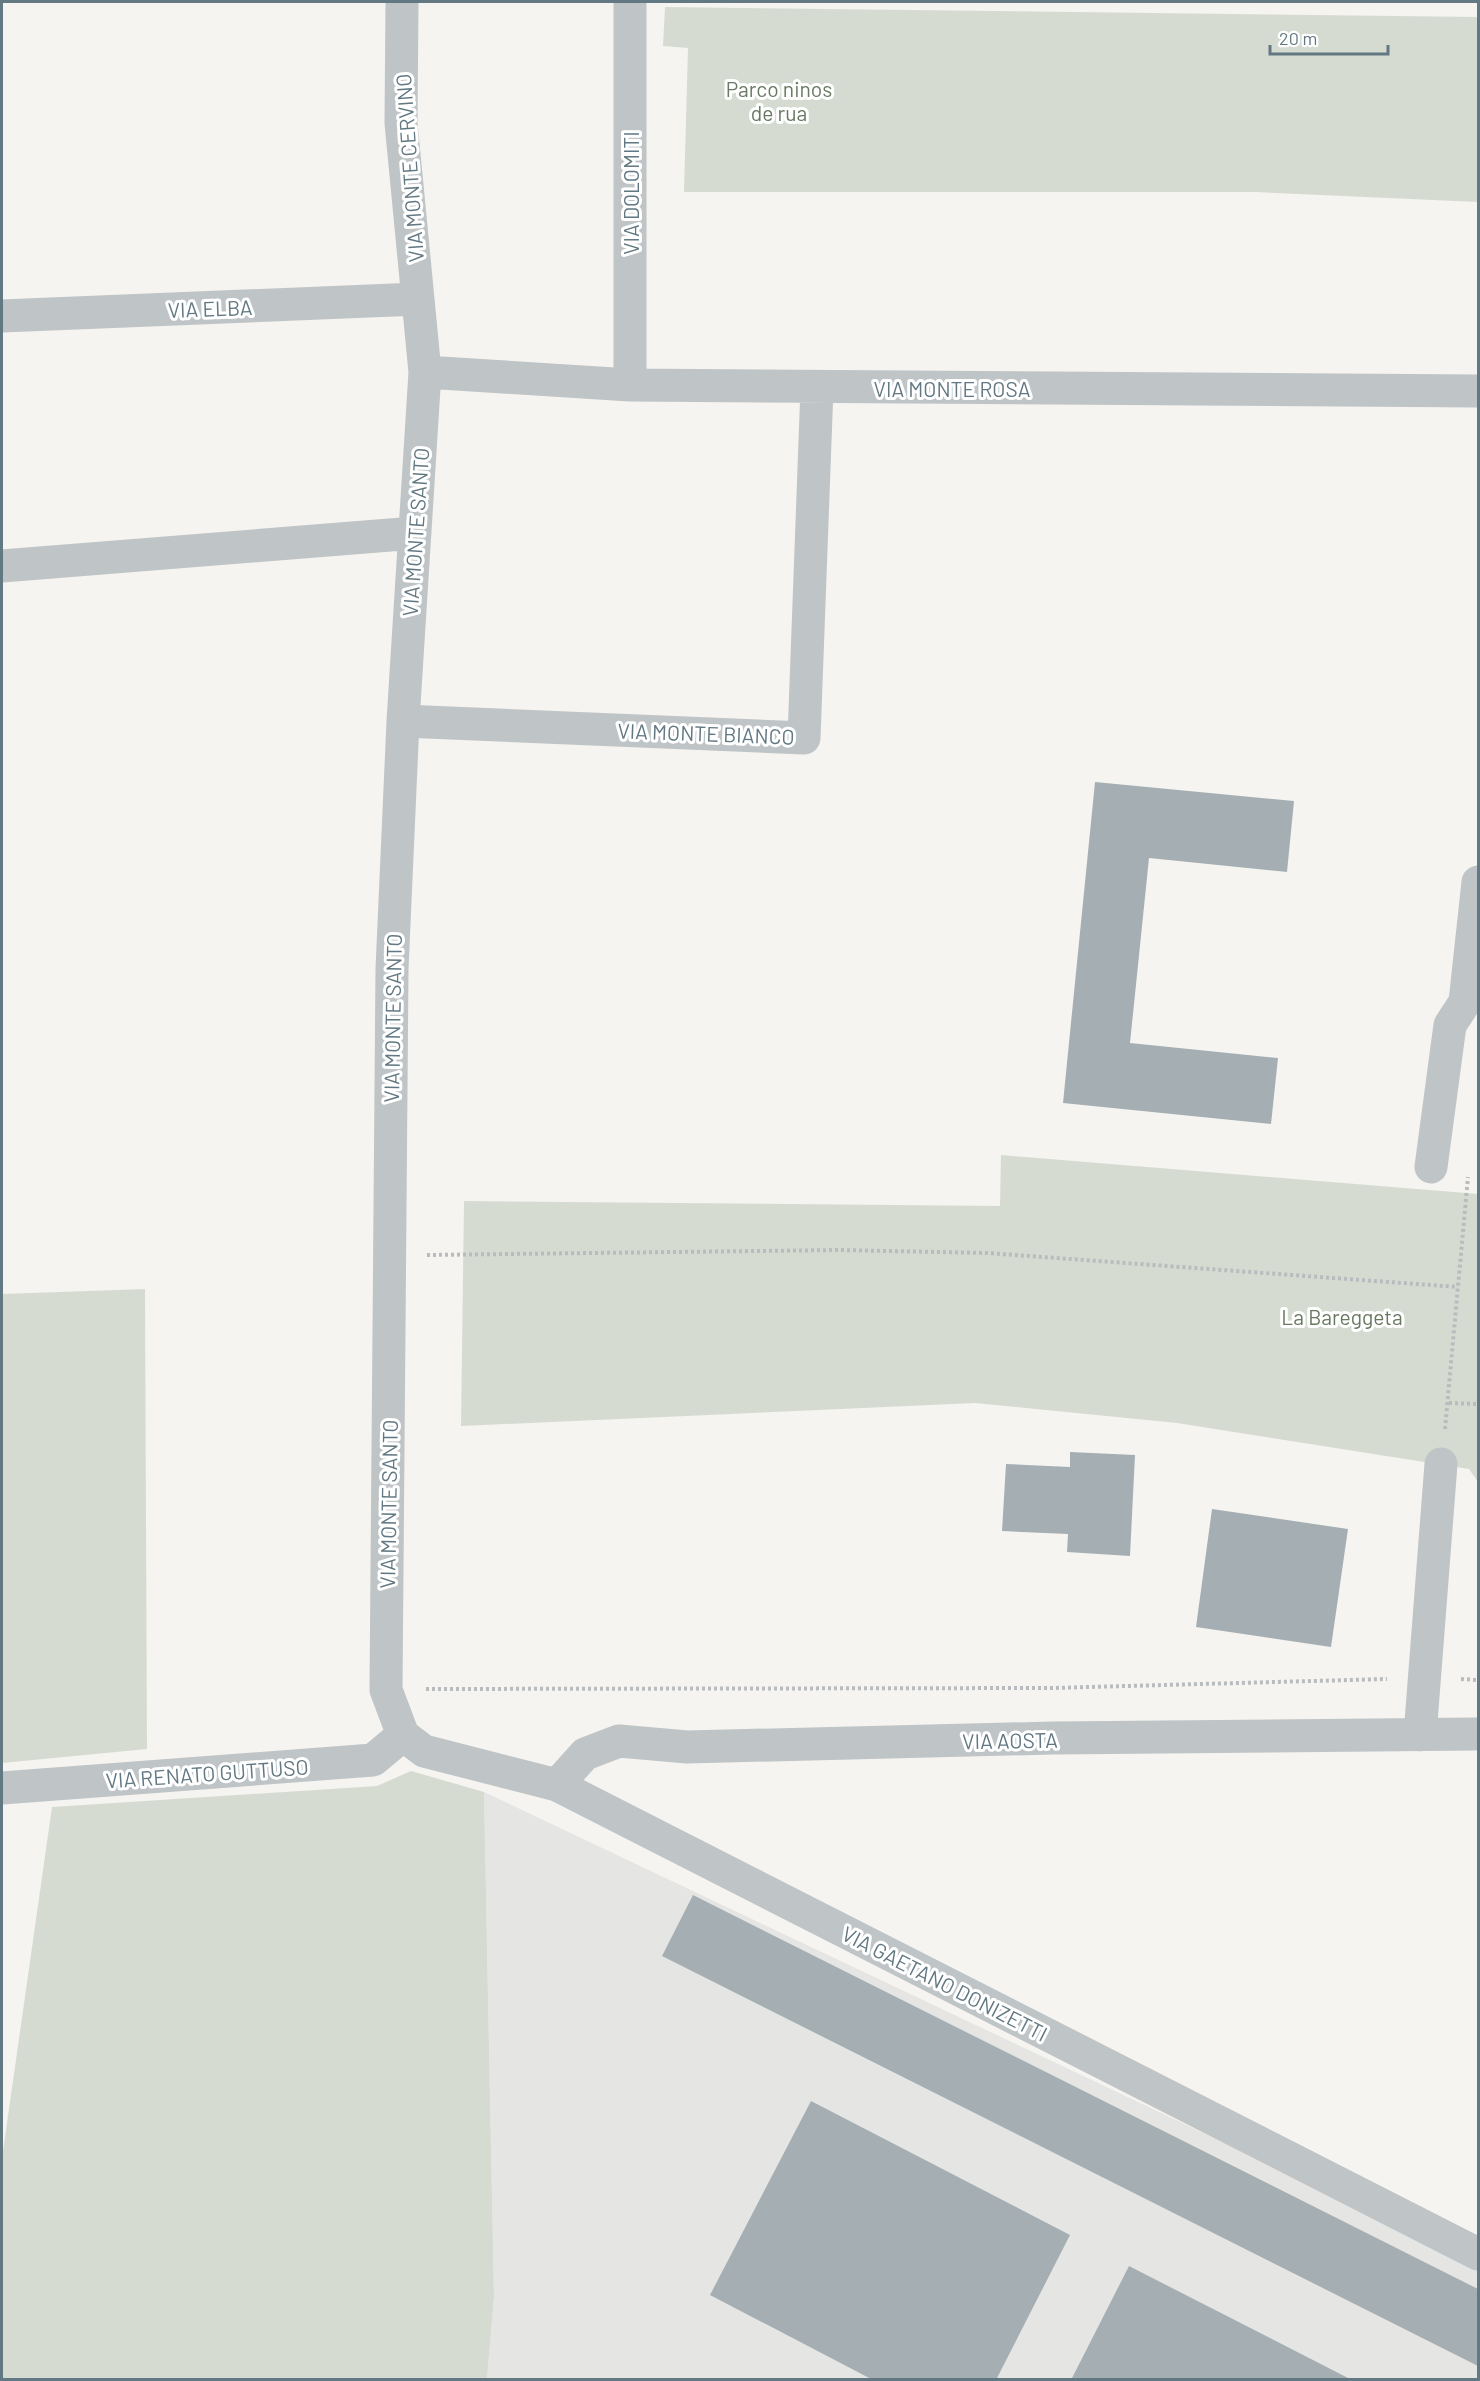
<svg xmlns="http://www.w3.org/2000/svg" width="1480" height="2381" viewBox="0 0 1480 2381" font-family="Barlow,sans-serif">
<rect width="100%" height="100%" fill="#f5f4f0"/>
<path fill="#e5e6e4" d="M484,1792L1478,2263V2379H487L494,2297Z"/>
<path fill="#d6dbd1" d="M665,7L1478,17V202L1256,192H684L688,48L663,46Z
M1001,1155L1478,1194V1482L1469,1469L1177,1423L975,1403L461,1426L464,1201L1000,1206Z
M145,1289L147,1749L2,1763V1294Z
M411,1771L484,1792L494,2297L487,2379H2V2158L52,1807L377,1786Z"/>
<path fill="#a5afb3" d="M1095,782L1294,801L1287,872L1149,858L1130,1043L1278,1058L1271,1124L1063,1103Z
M1070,1452L1135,1455L1130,1556L1067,1552L1068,1534L1002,1531L1006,1464L1070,1467Z
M1212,1509L1348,1529L1331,1647L1196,1627Z
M693,1895L1478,2289V2366L662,1956Z
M811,2101L1070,2235L996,2380H873L710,2295Z
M1129,2266L1352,2380H1071Z"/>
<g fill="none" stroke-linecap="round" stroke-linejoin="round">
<path stroke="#b9bcbe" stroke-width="4" stroke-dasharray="3 3" stroke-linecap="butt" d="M427,1255L839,1250L987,1253L1458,1287
M1449,1403L1478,1404
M1445,1429L1468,1177
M1461,1679L1478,1680
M426,1689L1052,1688L1387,1679"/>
<path stroke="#bfc4c6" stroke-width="33" d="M402,2L401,123L425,372L403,721L392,969L386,1690L403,1735
M630,2V385
M2,316L418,299
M425,372L630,385L1478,391
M2,566L415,533
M403,721L804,738L817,388
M1431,1167L1450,1025L1465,1002L1478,882
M403,1735L424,1751L557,1785L1478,2254
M1420,1735L1441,1464
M557,1785L585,1754L619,1741L687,1747L1053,1738L1478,1734
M2,1788L373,1760L403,1735"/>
</g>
<g text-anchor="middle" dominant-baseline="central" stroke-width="6" stroke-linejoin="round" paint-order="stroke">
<g font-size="21" fill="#697961" stroke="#fff">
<text x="779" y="88">Parco ninos<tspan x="779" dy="24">de rua</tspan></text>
<text x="1342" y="1316">La Bareggeta</text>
</g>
<g font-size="21" fill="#627882" stroke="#fff">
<text transform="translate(409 168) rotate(-94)">VIA MONTE CERVINO</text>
<text transform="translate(630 193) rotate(-90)">VIA DOLOMITI</text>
<text transform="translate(210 308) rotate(-2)">VIA ELBA</text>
<text x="952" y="388">VIA MONTE ROSA</text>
<text transform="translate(415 532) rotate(-86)">VIA MONTE SANTO</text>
<text transform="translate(706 733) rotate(2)">VIA MONTE BIANCO</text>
<text transform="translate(392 1018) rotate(-89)">VIA MONTE SANTO</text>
<text transform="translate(388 1504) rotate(-89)">VIA MONTE SANTO</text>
<text transform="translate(1010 1740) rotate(-1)">VIA AOSTA</text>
<text transform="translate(207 1773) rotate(-4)">VIA RENATO GUTTUSO</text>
<text transform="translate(945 1983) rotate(27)">VIA GAETANO DONIZETTI</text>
</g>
</g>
<rect width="1480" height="2381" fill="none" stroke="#627882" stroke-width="6"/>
<path d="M1270 45v9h118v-9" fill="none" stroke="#627882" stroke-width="3"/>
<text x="1279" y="45" font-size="18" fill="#627882" stroke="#ffffff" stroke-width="4.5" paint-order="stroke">20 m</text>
</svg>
